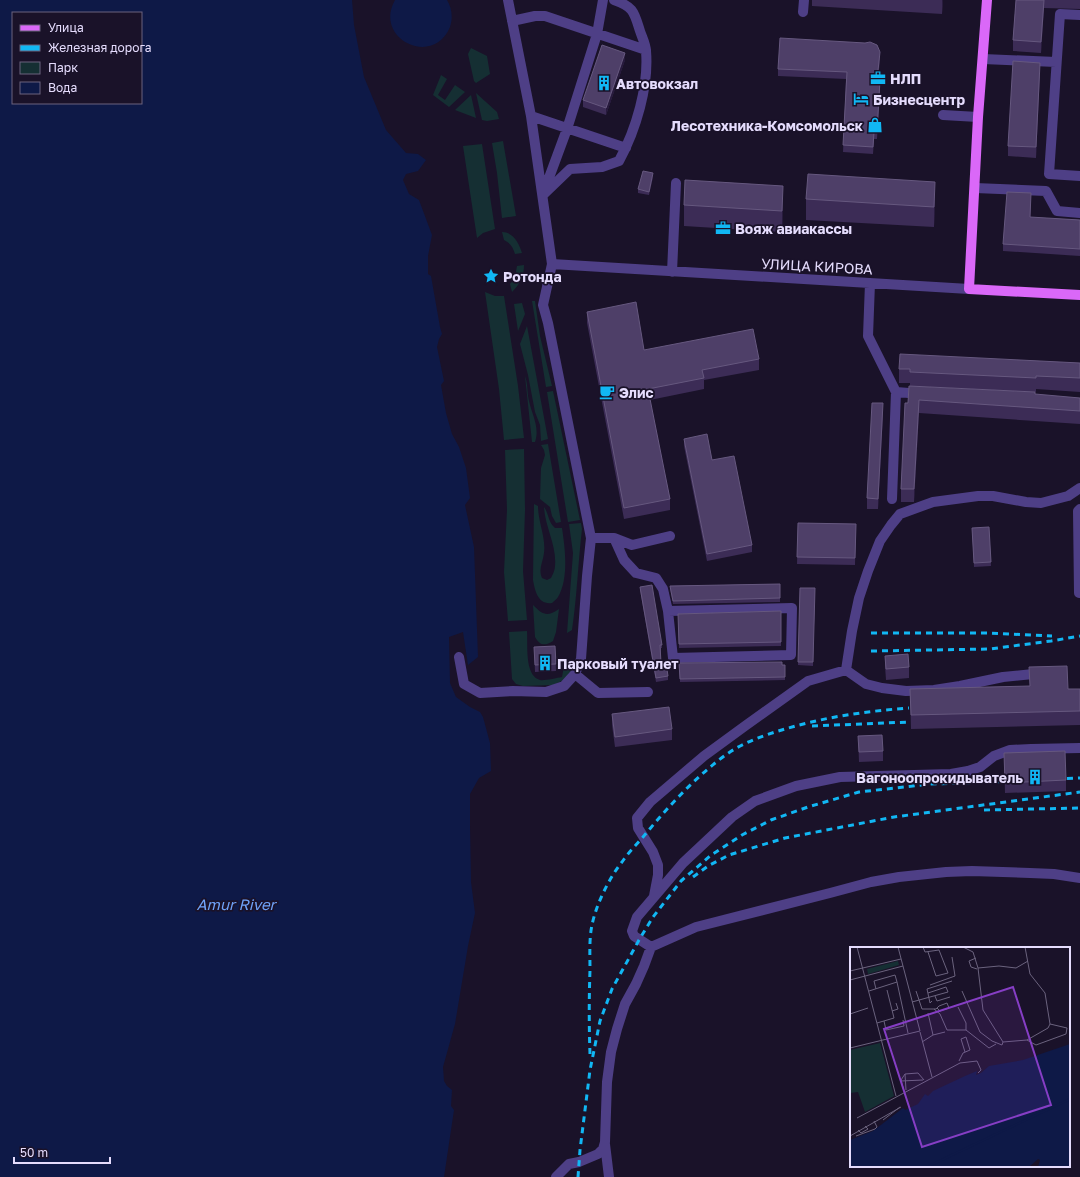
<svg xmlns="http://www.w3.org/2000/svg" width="1080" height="1177" viewBox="0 0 1080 1177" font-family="'Golos Text',sans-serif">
<rect width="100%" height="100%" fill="#1a1229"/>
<path fill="#152f33" d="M471,48L487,56L490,74L476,83L474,81L468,54Z
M441,75L447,79L438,95L445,100L455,85L465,92L449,107L433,95Z
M476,93L497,112L499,119L487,121L482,120Z
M471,95L476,118L455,110Z
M503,141L516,216L502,218L497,173L492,143Z
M482,144L495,229L483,233L477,238L463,146Z
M502,232C513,232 519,243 522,253L515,254C513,247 510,243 504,240Z
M524,265C524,276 520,284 512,292L510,284C515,280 516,272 517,266Z
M485,292L495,296H504L518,386L524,438L504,440L499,389Z
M532,301H535L540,336L552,386L546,387Z
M522,303L525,314L518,331L514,304Z
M527,326L548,439L541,441L540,425L535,412L528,375L520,344Z
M525,376C528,384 527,393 529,401C532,415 540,427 535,442H532Z
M553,391L580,520L568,522L547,392Z
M548,444L561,522L556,523L552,516L550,507L540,499L541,468L545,455L544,450L541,445Z
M524,449L525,510L523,571L527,620L508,621L504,572L507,510L505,450Z
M534,504L538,506C538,522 546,537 544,553C543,562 538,569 542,578L547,580L551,578C553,574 555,570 555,566C557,546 545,527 544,507C549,514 548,522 555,528H562C565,548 569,578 558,597C557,599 554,601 552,603C538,605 535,591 533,580Z
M581,523L582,529C578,563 577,597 572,630L567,633L573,553L569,524Z
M533,605C543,615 547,617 559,609L556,632L553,641C545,646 540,646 535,637Z
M527,631C528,643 524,676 540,680C544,681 556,678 562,677L564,666L573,667L570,673L564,680L553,685L523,686L516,684L512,679L509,632Z"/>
<path fill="#0e1947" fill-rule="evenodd" d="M0,0H352L354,25L364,77L386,130L406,153L418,154L426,160L418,171L406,174L403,180L409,194L419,200L432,235L428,256V274L431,276L440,327L442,334L439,339L437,347L444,381L441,385L446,413L452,434L459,447L466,468L470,498L465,505L474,547L478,657L468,665L463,632L449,637L450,683L456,697L470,707L480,712L483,717L490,743L491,771L479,778L470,794V826L471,882L475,913L468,946L455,1024L443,1067L444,1081L447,1086L452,1090L451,1106L454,1110L444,1177H0ZM13,13H141V103H13Z
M395,0H447C452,8 453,18 450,27C433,68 373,39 395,0Z"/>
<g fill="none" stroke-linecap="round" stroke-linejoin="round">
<path stroke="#4e3f86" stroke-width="10" d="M803,12L804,0
M1080,15L1060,14L1049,174L1080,176
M512,21L535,16H545L646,50
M983,59L1056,62
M943,115L978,117
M531,116L626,148
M975,188L1046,191L1057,211L1080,213
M543,194L567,129L597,34L603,0
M543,195L570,169L602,167L619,161C636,130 649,86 646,51C646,45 642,37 640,31C634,12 634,7 614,0
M552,264L969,289
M672,272L676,183
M870,283L868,336L896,392L922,394
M892,499L896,392
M1080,509L1078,511L1079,593H1080
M591,538H614L632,545L670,536
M614,538L624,560L636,573L656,578L663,589L668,611L673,658L791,655L792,608L668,611
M459,657L464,684L480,693L513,691L546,692L564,686L575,674L581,659L587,576L591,538L548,323L543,305L552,264L531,116L508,0
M846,670L866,684L882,688L906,691L934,690L960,686L1003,677L1043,673
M575,674L598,693L648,692
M654,896L658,875V865L653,852L638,828L637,818L650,802L704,756L745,726L808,681L846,670L852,631L859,598L868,571L880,541L891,525L900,514L933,502L978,496H993L1026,502L1041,503L1068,496L1080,488
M651,947L696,927L830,893L871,882L899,877L946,872L972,871L1030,873L1054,874L1080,878
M605,1144L609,1177
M556,1177L569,1164L579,1162L598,1154L603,1149L605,1142L607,1082L611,1052L617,1029L625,1004L636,984L644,966L651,947L634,936L632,931L637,917L683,863L732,817L755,801L796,786L840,777L951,774L968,771L980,767L994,756L1010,750L1031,749L1080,748"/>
<path stroke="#da68f8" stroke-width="10" d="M987,0L978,117L969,289L1080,295"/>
<path stroke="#11b7f4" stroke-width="3" stroke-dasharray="6 5" stroke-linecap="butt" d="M871,633H987L1052,636
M871,651L990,649L1051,641L1080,636
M812,726L910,722
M1056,779L1080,778
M984,810L1080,808
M693,877L708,866L729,855L785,838L894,817L1080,792
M590,1054C589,1026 589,998 590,970C590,955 589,939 592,925C596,905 609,878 622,862C628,853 636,845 643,837C668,807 695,777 727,754C744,742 765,735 785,729C825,717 867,711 909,708
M578,1177L580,1150L590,1070L600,1021L612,989L639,940L653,917L681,881L710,856L742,835L771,820L808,807L859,792L931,784L1016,781"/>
</g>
<path fill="#3c2c56" d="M812,0H943L942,14L812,6Z
M1016,0H1080V9L1044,8L1041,53L1013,51V40Z
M880,59L878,80L880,87L877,139H874L873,154L843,152L846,79L778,76V69Z
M625,60L606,115L583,107V100Z
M1040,73L1036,158L1008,156V146Z
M653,177L649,195L638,193V189Z
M806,199L935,202L934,227L806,220Z
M1031,200L1030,217L1080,220V256L1003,251V244Z
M684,205L783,207L782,232L684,226Z
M587,312L644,350L759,359V370L704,380V389L650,400L670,499V510L624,519L587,323Z
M1080,363V392L1036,389V392L910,386V383H899V369Z
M909,386L1080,398V424L919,413L914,502H901V489Z
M883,414L878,509H867V498Z
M684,439L712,460L752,545V552L707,561L684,446Z
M798,523L856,524L855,565L797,564Z
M989,527L991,566L974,567L972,528Z
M780,584V602L673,604L670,589V586Z
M640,587L662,645V648H661V663L668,676V680L656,682L640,590Z
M800,588H815L813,666L798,665Z
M781,611V646L679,648L678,614Z
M555,646L556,671L535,672L534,647Z
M885,656L909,667V678L886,680L885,666Z
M679,663L785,665V680L680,682Z
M910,689H1080V725L911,729Z
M612,714L672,729V740L615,747L612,725Z
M858,736L883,751V761L859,762Z
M1004,753L1066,780V791L1005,793Z"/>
<path fill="#271a3c" d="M942,0H943L942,14Z
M1044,0V8L1041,53V42Z
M880,52V59L877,87V80Z
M625,53V60L606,115V108Z
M1040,63V73L1036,158V147Z
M880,80V87L877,139V132Z
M653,173V177L649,195V192Z
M935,182V202L934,227V207Z
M783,186V207L782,232V211Z
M919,400V413L914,502V489Z
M883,403V414L878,509V499Z"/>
<path fill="#4e3f68" stroke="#66587f" d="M1016,0H1044L1041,42L1013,40Z
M780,38L865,43L870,42L877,45L880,52L877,80H880L877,132H874L873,147L843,145L847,72L778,69Z
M602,45L625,53L606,108L583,100Z
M1013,61L1040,63L1036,147L1008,146Z
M643,171L653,173L649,192L638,189Z
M808,174L935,182L934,207L806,199Z
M685,180L783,186L782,211L684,205Z
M1007,192L1031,193L1030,217L1080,220V249L1003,244Z
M636,302L644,350L753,329L759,359L702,370L704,378L648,389L670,499L624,508L587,312Z
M900,354L1080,363V378L1036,376V378L910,372V369H899Z
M909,386L1035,392V394L1080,398V411L919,400L914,489H901L905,403H908Z
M872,403H883L878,499L867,498Z
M707,434L712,460L734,456L752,545L707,554L684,439Z
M798,523L856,524L855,558L797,557Z
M989,527L991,562L974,563L972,528Z
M780,584V598L673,601L670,586Z
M652,585L662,645H660L661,663H666L668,676L656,678L640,587Z
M800,588H815L813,662H798Z
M781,611V642L679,644L678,614Z
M555,646L556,664L535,665L534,647Z
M908,654L909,667L886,669L885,656Z
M782,662V665H785V677L680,679L679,663Z
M1067,666L1068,689H1080V711L911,715L910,689L1030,686L1029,667Z
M669,707L672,729L615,737L612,714Z
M882,735L883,751L859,752L858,736Z
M1065,751L1066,780L1005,783L1004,753Z"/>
<defs>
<g id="office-bare" transform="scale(1.2)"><path d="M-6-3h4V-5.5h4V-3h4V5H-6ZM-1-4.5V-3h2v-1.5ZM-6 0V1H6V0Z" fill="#11b7f4" stroke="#1a1229" stroke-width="2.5" paint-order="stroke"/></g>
<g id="building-bare" transform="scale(1.2)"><path d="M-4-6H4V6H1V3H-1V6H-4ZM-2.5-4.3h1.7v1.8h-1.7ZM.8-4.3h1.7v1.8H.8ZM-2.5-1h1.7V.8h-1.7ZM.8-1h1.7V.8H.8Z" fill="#11b7f4" stroke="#1a1229" stroke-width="2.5" paint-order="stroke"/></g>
<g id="hotel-bare" transform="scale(1.2)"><path d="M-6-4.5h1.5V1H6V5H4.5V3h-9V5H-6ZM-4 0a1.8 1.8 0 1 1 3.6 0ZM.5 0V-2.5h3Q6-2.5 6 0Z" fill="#11b7f4" stroke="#1a1229" stroke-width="2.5" paint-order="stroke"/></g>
<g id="shop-bare" transform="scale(1.2)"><path d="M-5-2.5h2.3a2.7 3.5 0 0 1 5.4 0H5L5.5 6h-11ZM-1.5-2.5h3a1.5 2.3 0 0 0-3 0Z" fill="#11b7f4" stroke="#1a1229" stroke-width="2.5" paint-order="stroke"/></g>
<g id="sight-bare" transform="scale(1.2)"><path d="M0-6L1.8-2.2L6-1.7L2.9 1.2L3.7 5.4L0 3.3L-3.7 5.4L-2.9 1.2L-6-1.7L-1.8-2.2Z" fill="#11b7f4" stroke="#1a1229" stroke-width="2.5" paint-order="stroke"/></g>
<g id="cafe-bare" transform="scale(1.2)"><path d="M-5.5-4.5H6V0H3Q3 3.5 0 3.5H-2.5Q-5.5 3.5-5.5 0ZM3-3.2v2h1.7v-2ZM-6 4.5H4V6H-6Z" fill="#11b7f4" stroke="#1a1229" stroke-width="2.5" paint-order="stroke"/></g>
</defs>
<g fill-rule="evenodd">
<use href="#office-bare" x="878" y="78"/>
<use href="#building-bare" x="604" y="83"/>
<use href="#hotel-bare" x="861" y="99"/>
<use href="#shop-bare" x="875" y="125"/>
<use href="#office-bare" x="723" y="228"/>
<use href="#sight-bare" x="491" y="276"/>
<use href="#cafe-bare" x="607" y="392"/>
<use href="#building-bare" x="545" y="663"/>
<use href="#building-bare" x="1035" y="777"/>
</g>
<g text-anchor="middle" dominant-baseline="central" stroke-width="3.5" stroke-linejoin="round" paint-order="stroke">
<g font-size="14" font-weight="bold" fill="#e5dcfd" stroke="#1a1229" text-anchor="start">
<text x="890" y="78">НЛП</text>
<text x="616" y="83">Автовокзал</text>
<text x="873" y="99">Бизнесцентр</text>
<text x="863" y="125" text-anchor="end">Лесотехника-Комсомольск</text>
<text x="735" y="228">Вояж авиакассы</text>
<text x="503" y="276">Ротонда</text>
<text x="619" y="392">Элис</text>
<text x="557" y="663">Парковый туалет</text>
<text x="1023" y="777" text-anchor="end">Вагоноопрокидыватель</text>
</g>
<g font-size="14" fill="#e5dcfd" stroke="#1a1229">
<text transform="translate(817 266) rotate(3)">УЛИЦА КИРОВА</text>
</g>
<g font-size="15" font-style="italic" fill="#6fa2f8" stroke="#1a1229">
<text x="236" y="904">Amur River</text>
</g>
</g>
<g transform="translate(850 947)">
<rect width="220" height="220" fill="#1a1229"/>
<path d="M48,14L49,18L18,27L17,22ZM30,96L44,149L15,165L8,145L0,146V103Z" fill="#152f33"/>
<path d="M220,97V220H188L190,213L188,212L179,220H0V193L23,184L53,161L55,163L68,157L75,147L78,149L83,144L115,129L127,124L126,128L131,126L139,119L173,113Z" fill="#0e1947"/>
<path fill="none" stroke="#0e1947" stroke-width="2" d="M77,220L220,152"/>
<path fill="none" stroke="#6b637e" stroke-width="1" d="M7,0L46,149M73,0L75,5L89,3L98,26L86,29L78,5M113,0L123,5L128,21L149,19L166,21L178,14M126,11L119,14L121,20L127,22M128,21L133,63L153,95M0,24L51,12M0,33L53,19M80,38L105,29L102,10M26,42L24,34L45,28L47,35M19,44L47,35L58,86M66,44L72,62H86L89,59L97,56L99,61L90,64L87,61M112,44L130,85L142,94L152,98L153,95L177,93L186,98L216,87L217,81L200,77L195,46L180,27L175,0M85,49L87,54L100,50M82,54L80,56L77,42L102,34M62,55L98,45L96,40L78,46M108,60L116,76V83M84,62L90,67L97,83H116L139,101L146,97M42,64L48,62L46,56M0,67L18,61M34,74L36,83L54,79L53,73M27,76L44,71L37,43M70,85L82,130M83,88L95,85M177,93L198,81L200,77M72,95L83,88L78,66M0,101L70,84L48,0M109,114L113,106L120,103L116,90L111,92L115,105M55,127L56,143M51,134L73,133M54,144L51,133L55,127L68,126L74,133M7,171L110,116L127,114L131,123L128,126M33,173L50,160M8,183L11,186L18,182L15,179M0,189L51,160M6,189L25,182L27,180L24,174"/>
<path fill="#863ec5" fill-opacity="0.15" stroke="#863ec5" stroke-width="2" d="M163,40L201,158L72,200L34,82Z"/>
<rect width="220" height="220" fill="none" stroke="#e5dcfd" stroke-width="2"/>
</g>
<rect x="12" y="12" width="130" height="92" fill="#1a1229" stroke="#6b637e"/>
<rect x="20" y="25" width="20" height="6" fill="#da68f8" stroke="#6b637e"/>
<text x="48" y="32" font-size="12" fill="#e5dcfd">Улица</text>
<rect x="20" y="45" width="20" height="6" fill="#11b7f4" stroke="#6b637e"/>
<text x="48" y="52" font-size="12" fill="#e5dcfd">Железная дорога</text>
<rect x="20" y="62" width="20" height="12" fill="#152f33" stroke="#6b637e"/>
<text x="48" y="72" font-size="12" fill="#e5dcfd">Парк</text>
<rect x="20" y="82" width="20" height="12" fill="#0e1947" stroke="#6b637e"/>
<text x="48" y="92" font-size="12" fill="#e5dcfd">Вода</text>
<path d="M14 1157v6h96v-6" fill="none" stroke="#e5dcfd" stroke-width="2"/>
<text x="20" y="1157" font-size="12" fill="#e5dcfd" stroke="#1a1229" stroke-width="3" paint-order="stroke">50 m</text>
</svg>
